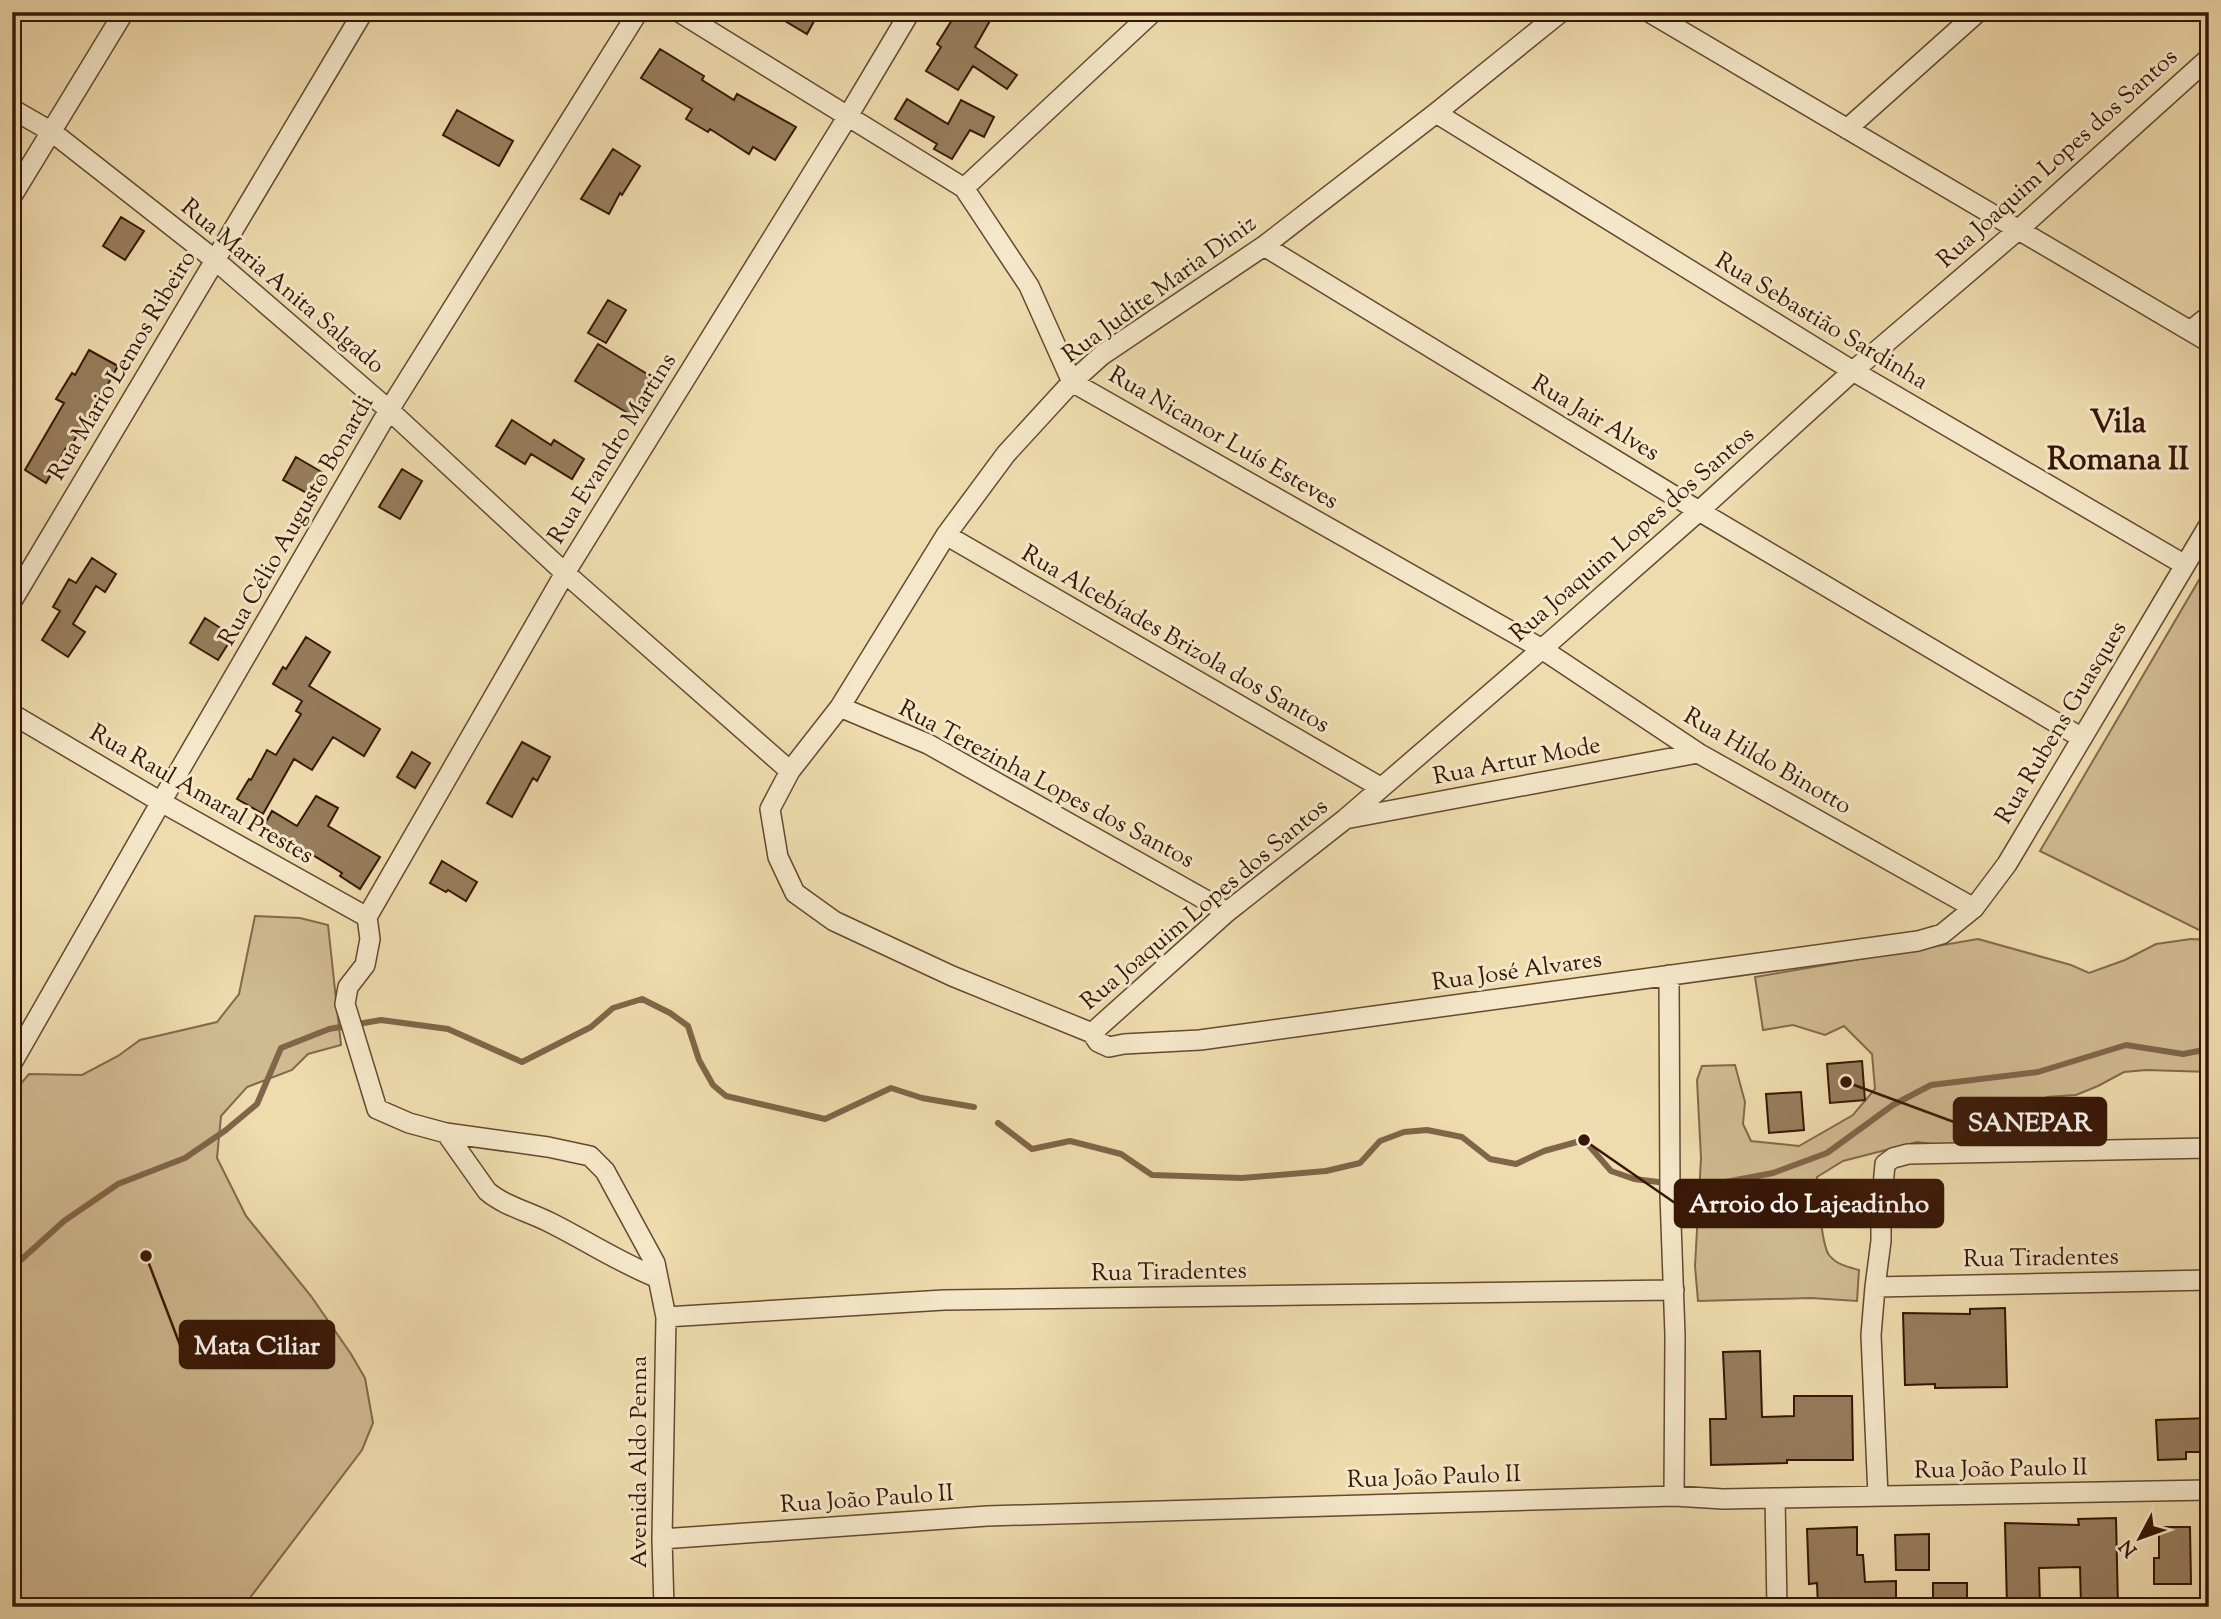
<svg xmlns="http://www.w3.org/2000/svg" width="2221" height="1619" viewBox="0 0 2221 1619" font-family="'Sorts Mill Goudy',serif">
<rect width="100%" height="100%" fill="#efdcae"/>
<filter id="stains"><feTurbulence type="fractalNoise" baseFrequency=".00286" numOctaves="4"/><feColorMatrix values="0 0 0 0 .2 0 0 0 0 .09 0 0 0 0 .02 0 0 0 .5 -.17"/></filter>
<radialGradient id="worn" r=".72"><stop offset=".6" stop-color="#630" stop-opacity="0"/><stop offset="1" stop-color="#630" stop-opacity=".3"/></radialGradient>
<path fill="#d0ba91" stroke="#84684c" stroke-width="2" d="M2209,563V935L2040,851Z
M255,916L300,918L328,925L341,1045L308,1054L292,1070L247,1087L221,1116L217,1158L246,1216L311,1296L351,1354L365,1378L373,1423L362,1450L243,1607H12V1094L29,1074L82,1075L118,1056L140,1040L217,1022L239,994Z
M1978,939L2071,965L2089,973L2125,960L2156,944L2191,939L2209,940V1072L2146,1070L2124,1072L2098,1086L2076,1095L2047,1097V1145L1965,1148L1917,1142L1843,1161L1817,1177C1817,1192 1822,1246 1829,1255C1837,1265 1848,1267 1859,1270L1857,1301L1811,1298L1698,1301L1695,1266L1701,1158L1697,1080L1702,1066L1735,1065L1745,1102L1743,1124L1751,1141L1799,1146L1853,1115L1875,1089L1872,1054L1844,1026L1825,1035L1793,1025L1763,1030L1755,977Z"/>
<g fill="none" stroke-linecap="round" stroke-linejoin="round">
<path stroke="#806549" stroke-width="6" d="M998,1123L1032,1149L1070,1141L1121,1154L1152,1175L1242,1178L1326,1171L1360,1163L1380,1141L1404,1132L1427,1130L1462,1137L1490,1159L1516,1164L1544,1151L1584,1140L1611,1171L1634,1179L1699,1187L1773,1173L1827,1153L1893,1105L1931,1085L2038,1072L2126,1045L2183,1054L2209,1049
M12,1268L64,1221L118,1184L185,1158L226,1130L257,1104L281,1048L329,1029L381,1020L448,1029L522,1062L591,1027L613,1008L642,999L670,1013L688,1026L699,1060L713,1085L726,1096L825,1119L891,1088L922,1098L974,1107"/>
</g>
<path fill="#977d5d" stroke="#371606" stroke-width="2" d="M770,12H819L807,34Z
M957,12H995L975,47L1017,75L1007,89L973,66L958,90L926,71L941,47L937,44Z
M660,49L704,76L702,80L734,100L737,94L796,127L775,160L753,147L749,154L710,129L708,132L686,119L692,109L641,78Z
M907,99L948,124L961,100L994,117L984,137L970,130L952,159L934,149L937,144L895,119Z
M457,110L513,141L499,166L443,135Z
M613,149L640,166L622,195L620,193L609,214L581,199Z
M121,217L144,231L125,260L103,246Z
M608,300L626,310L606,343L588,333Z
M598,344L662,383L639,420L575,381Z
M89,350L118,366L107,386L105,385L69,450L66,448L46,483L25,470L64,403L56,399L72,373L75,375Z
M512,420L551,445L554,440L584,459L572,479L531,454L525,464L496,446Z
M296,457L325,474L312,496L283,480Z
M402,469L422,481L400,519L379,507Z
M92,558L116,574L105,592L96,586L73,624L85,632L68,657L42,640L60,611L53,607L69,579L76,583Z
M205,618L233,636L218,660L190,643Z
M306,637L330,652L309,686L380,729L364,756L333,737L312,770L294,759L263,814L237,799L249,779L251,780L267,750L276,755L301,714L296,711L302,701L273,684L283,667L286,669Z
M522,742L550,757L537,781L533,778L512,817L487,803Z
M412,752L430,763L415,788L397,777Z
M316,796L338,808L328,826L380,857L360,889L340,876L342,873L306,851L303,856L285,845L287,843L262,829L272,811L297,826Z
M442,861L477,882L466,901L448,890L446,892L430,883Z
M1862,1061L1865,1100L1830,1103L1827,1064Z
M1801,1092L1804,1130L1769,1133L1766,1094Z
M2005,1308L2007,1387L1935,1388V1384L1905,1385L1903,1313L1970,1314V1309Z
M1760,1351L1762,1417L1794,1416V1396H1852L1853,1460H1787V1463L1711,1465L1710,1419H1726L1723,1352Z
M2209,1418V1452H2186V1459L2158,1460L2156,1420Z
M2116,1518L2118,1607H2081L2080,1567L2039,1568L2040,1607H2007L2005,1523L2079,1525L2078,1519Z
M1857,1527V1555H1863L1865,1582L1896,1581V1607H1818L1817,1583L1809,1584L1807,1529Z
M2159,1527H2190L2191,1584H2154V1558H2159Z
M1929,1534V1570H1896L1895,1535Z
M1933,1583H1967V1607H1933Z"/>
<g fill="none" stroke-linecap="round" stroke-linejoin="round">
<g stroke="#654830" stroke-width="22">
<path id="street" d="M679,12L964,188L1029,286L1072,382L1542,649L1698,753L1974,908
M1649,12L2209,342
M2209,58L2018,230L1853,371L1699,511L1542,649L1344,820L1227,912L1092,1033L1098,1042L1109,1047L1124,1044L1200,1040L1918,941L1942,934L1974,908L2007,864L2209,525
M12,109L52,132L215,260L389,410L565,573L790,771
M1436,113L1853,371L2185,565
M1847,129L1978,12
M964,188L1153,12
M12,196L124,12
M1264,246L1699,511L2082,738
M2190,331L2209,316
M946,535L1380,787
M12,601L363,12
M840,707L928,744L1227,912
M12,714L161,802L367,917
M1345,819L1698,753
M367,917L565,573L848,116L910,12
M367,917L370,939L365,965L348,987L345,1004L377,1109L409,1123L446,1133L548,1147L590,1156L605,1171L655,1263L666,1317L662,1539L664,1607
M1669,975L1670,1195L1675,1335L1674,1496
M1092,1033L952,976L834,921L795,893L778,857L770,809L790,771L840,707L946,535L1006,454L1072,382L1102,355L1264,246L1436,113L1561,12
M12,1063L161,802L389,410L638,12
M446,1133L487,1191C504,1206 530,1212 551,1223C587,1241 620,1263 658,1278
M1875,1287L2209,1280
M666,1317L944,1300L1674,1290
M1878,1496L1871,1335L1875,1287L1881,1241V1208L1885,1164L1893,1158L1908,1154L2209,1148
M1775,1498L1777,1607
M662,1539L987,1516L1674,1496L1723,1499L1775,1498L2209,1490"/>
</g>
<use href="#street" stroke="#f5e8ca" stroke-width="19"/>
</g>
<g text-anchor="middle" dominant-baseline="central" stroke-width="6" stroke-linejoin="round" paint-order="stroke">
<g font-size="24" fill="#371606" stroke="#f5e8ca">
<text transform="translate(2058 159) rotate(-42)">Rua Joaquim Lopes dos Santos</text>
<text transform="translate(282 287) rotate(40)">Rua Maria Anita Salgado</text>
<text transform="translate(1160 290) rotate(-36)">Rua Judite Maria Diniz</text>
<text transform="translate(1821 322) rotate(31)">Rua Sebastião Sardinha</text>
<text transform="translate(123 366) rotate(-59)">Rua Mario Lemos Ribeiro</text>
<text transform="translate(1595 419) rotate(31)">Rua Jair Alves</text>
<text transform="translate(1223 439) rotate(30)">Rua Nicanor Luís Esteves</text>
<text transform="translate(613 449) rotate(-58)">Rua Evandro Martins</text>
<text transform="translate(297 521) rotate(-60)">Rua Célio Augusto Bonardi</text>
<text transform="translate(1633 535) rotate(-41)">Rua Joaquim Lopes dos Santos</text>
<text transform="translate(1175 640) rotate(30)">Rua Alcebíades Brizola dos Santos</text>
<text transform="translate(2062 723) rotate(-59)">Rua Rubens Guasques</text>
<text transform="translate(1517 762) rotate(-11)">Rua Artur Mode</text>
<text transform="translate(1767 762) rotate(30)">Rua Hildo Binotto</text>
<text transform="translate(1046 785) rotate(28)">Rua Terezinha Lopes dos Santos</text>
<text transform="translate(201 795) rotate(30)">Rua Raul Amaral Prestes</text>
<text transform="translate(1205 905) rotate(-40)">Rua Joaquim Lopes dos Santos</text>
<text transform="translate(1517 972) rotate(-8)">Rua José Alvares</text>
<text transform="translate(2041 1259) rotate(-1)">Rua Tiradentes</text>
<text transform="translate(1169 1273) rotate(-1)">Rua Tiradentes</text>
<text transform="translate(640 1462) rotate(-90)">Avenida Aldo Penna</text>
<text transform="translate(2001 1470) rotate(-1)">Rua João Paulo II</text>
<text transform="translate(1434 1478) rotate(-2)">Rua João Paulo II</text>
<text transform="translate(867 1500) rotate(-4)">Rua João Paulo II</text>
</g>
<g font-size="32" font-weight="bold" fill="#371606" stroke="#f5e8ca">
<text x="2118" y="424">Vila<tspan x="2118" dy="37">Romana II</tspan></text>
</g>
</g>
<path fill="none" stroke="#371606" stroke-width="2.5" d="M1846 1082L1954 1122M1584 1140L1675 1203M146 1256L180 1345"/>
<g fill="#371606" stroke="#f5e8ca" stroke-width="2.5">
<circle cx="1846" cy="1082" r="7"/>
<circle cx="1584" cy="1140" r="7"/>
<circle cx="146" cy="1256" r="7"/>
</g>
<g fill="#371606" stroke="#371606" stroke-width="2.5">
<rect x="1954" y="1098" width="152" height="47" rx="7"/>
<rect x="1675" y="1180" width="268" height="47" rx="7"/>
<rect x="180" y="1321" width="154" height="47" rx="7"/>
</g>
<g font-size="26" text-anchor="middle" font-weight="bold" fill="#fff">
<text x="2030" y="1131">SANEPAR</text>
<text x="1809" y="1212">Arroio do Lajeadinho</text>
<text x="257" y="1354">Mata Ciliar</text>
</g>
<rect width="2221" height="1619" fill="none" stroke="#efdcae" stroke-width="42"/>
<rect x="14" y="14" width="2193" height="1591" fill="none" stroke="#371606" stroke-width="3.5"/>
<rect x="21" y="21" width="2179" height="1577" fill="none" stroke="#371606" stroke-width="2"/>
<g transform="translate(2140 1538) rotate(229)" stroke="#f5e8ca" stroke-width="5" paint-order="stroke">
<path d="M0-5L12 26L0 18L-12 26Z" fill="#371606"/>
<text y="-10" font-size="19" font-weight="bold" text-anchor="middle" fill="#371606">N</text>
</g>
<rect width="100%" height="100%" filter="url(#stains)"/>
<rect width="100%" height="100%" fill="url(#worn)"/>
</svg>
